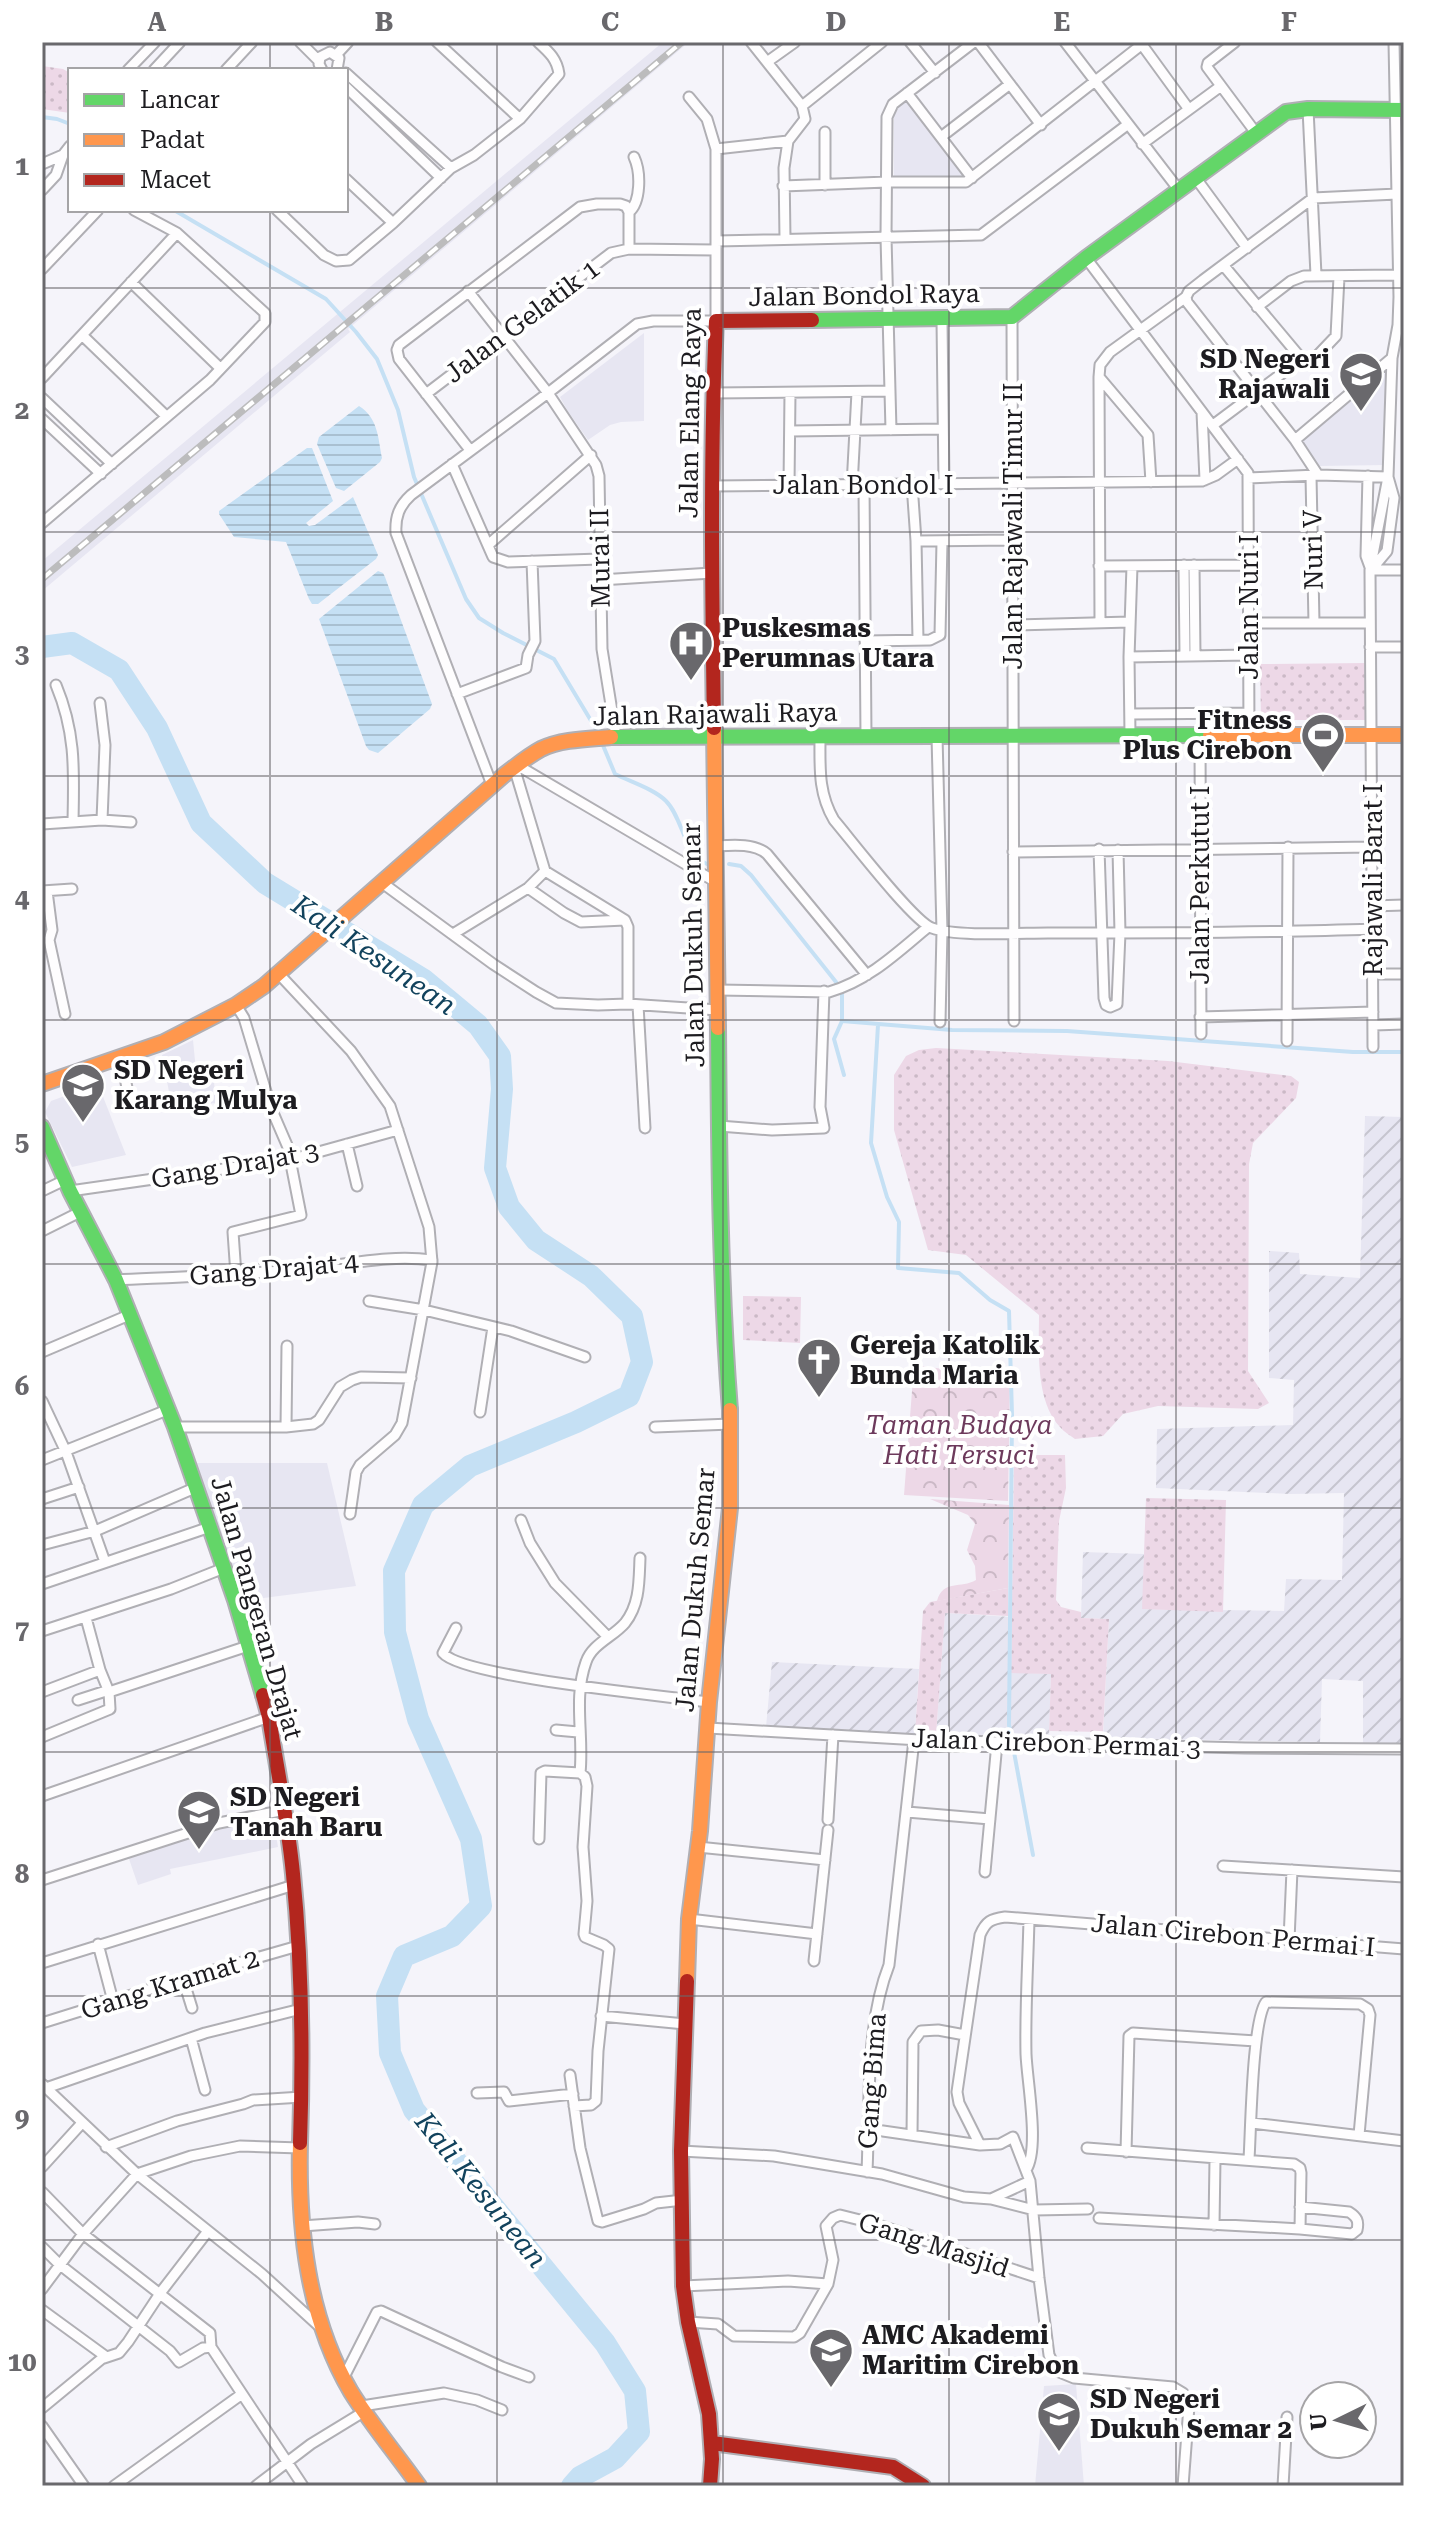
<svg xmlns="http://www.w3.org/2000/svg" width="1446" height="2528" viewBox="0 0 1446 2528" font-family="'Roboto Serif',serif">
<defs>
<pattern id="industrial-furrows" width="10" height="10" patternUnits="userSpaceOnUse" patternTransform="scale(2)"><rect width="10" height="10" fill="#e7e6f2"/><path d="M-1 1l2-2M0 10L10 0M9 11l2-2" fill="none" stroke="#c6c5cf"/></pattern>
<pattern id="grass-dots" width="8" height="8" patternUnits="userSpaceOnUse" patternTransform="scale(2)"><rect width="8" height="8" fill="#edd8e7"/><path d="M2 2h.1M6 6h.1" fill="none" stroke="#cbb9c6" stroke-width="1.8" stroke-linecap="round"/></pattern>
<pattern id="forest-crowns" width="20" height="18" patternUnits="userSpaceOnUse" patternTransform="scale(2)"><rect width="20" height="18" fill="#edd8e7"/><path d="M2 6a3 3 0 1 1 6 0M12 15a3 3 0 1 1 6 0" fill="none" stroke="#cbb9c6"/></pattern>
<pattern id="water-rules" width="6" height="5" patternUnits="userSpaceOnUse" patternTransform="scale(2)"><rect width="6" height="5" fill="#c5e0f4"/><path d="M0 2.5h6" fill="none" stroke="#a9c0d1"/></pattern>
</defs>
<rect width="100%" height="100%" fill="#f5f4fa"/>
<path fill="#e7e6f2" d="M663,42H689L348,329L350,332L42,591V561Z
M909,100L969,177L964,181L894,180V116L898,108Z
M644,333V421L621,422L610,425L588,440L567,410L560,397Z
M1386,373H1389L1386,465L1319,466L1300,439L1373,379Z
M193,1040L196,1071L209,1070L210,1083L214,1082L216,1103L185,1106V1111L173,1113L162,1055Z
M98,1084L126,1155L72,1167L45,1112L51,1101Z
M194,1463H327L356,1586L241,1601Z
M261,1820L273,1825L275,1829L278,1847L170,1869L171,1874L138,1885L128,1856L181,1838Z
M1076,2384L1084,2486H1035L1044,2386Z"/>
<path fill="url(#industrial-furrows)" d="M1365,1116L1404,1117V1744L1363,1743V1681L1322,1679L1320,1742L1103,1738L1109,1619L1081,1618L1083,1552L1144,1554L1143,1609L1284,1611L1286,1579L1342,1580L1344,1493L1290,1494L1156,1488L1157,1429L1293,1425L1294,1380L1269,1378V1251L1299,1253L1300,1274L1360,1278Z
M945,1613L1011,1617V1672L1051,1674L1049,1739L936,1735Z
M772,1662L919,1669L915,1734L766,1727Z"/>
<path fill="url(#grass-dots)" d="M42,66L63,69L70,73V113L42,109Z
M1366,663V720H1261L1260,664Z
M936,1048L1168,1061L1291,1076L1299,1082L1296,1098L1253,1143L1249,1164L1248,1371L1269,1403L1258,1409L1158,1406L1123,1414L1103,1436L1075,1439C1070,1435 1064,1432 1060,1427C1035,1400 1039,1350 1039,1315L966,1255L928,1250L894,1130V1075L906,1056L919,1050Z
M743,1296L801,1297L800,1343L743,1340Z
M1014,1455H1065L1066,1488L1059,1521L1056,1600L1061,1607L1081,1612V1618L1109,1619L1103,1732L1049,1731L1051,1674L1011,1673Z
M1146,1498L1226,1500L1223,1612L1142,1609Z
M1008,1588V1616L945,1613L936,1735L915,1734L923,1611L930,1602Z"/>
<path fill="url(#forest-crowns)" d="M914,1365L1010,1378L1008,1501L904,1495Z
M930,1499L1009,1505L1008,1588L937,1601C943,1579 961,1589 976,1580L975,1566L967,1550L975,1524L968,1515Z"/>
<path fill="url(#water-rules)" d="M359,406C378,418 378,437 382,458L380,462L344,491L336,488L317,444L319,437Z
M307,448H312L333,501L306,523L309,526L315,525L353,497L378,555L376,559L318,604H312L309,599L286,542L234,537L219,514V511Z
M378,571L383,573L385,577L432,704L430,709L378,753L369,750L366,746L319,619Z"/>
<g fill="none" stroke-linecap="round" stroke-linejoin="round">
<path stroke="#c5e0f4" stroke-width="4" d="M42,117L57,119L70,124
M174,210L326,299L356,332L377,359L398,410L414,477L466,599L479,618L503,633L554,659L599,734
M602,743L615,774C631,782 654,789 666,801C683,818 684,855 707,864
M729,864L741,866L751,875L836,982L842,993V1021L952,1030L1067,1031L1353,1052H1404
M842,1021L834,1039L844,1075
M878,1025L871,1143L887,1197L899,1222L898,1268L959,1273L990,1300L1009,1311L1012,1415L1009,1725L1033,1855"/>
<path stroke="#c5e0f4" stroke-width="22" d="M42,647L72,643L119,670L157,728L201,823L265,883L424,980L478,1025L500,1056L502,1089L495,1168L509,1207L536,1240L591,1276L632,1316L642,1362L629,1396L576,1422L470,1466L423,1505L394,1571L395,1632L418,1719L471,1839L481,1906L452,1936L404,1956L387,1996L390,2053L414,2110L605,2343L635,2391L639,2432L615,2458L580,2477L572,2486"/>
<g stroke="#b0afb4" stroke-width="13">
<path id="street" d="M300,42L319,61
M437,42L520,119
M751,42L802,106
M910,42L935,73
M978,42L1041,125
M1065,42L1179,190
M1140,42L1188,108
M1235,42L1208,63L1207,67L1256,133
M336,55L348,42
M767,62L795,42
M128,70L155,42
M154,70L180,42
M226,70L252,42
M322,70L319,64L320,57L330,52L339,58L337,70
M346,73L451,168
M346,87L441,178
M907,93L972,178
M1308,109L1316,275
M825,132V185
M941,137L1010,84
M1142,144L1221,86
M716,149L788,141L805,119L802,106L882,42
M42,164L63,155
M1195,177L1247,248
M346,179L393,223
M783,186L887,182H966L1145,42
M42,190L56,175L63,155L70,146
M277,210L324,255L336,261L349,260L393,223L451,168L474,155L520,119L559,74C557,59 549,52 538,42
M629,212C641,202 641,172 634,157
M785,239L784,168L788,141
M716,241L981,235L1127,125
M1086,258L1248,473L1249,736
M1224,266L1305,363L1317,356L1336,336L1339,277
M42,269L98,210
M131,282L220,368
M468,291L548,393L596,465L599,476L602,649L616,736
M1186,297L1187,302L1295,440L1318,475
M1257,307L1291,281L1304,276L1398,275
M1012,317L1014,1021
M942,320L944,484
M82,335L166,416
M1099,377L1148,435L1151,482
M42,378L177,233
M713,393L890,391
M426,394L611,253L629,249L715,250
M42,398L112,464
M1202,412L1205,480
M42,419L101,474
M1213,425L1300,360
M891,430L886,237L887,117L893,104L974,42
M790,431L943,429
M1295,440L1392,358
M470,450L399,359L397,350L399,345L580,207L597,204H620L626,206L629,212V249
M452,464L493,557L508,562L600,559
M1311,476L1314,623
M1368,476L1366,556L1370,567
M1248,478L1318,475L1388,477L1394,498L1387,551L1371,570
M912,484L916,541L918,640
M864,485L866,736
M713,486L1202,481L1216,475L1238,459
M789,486L790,393
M852,486L857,392
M42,523L210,380L265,322V313L177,233L134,210
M916,541L1013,540
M488,545L591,455
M1184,565L1185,656
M1194,565L1195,656
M1099,566L1249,565
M1370,570H1404
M600,580L712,573
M1100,622L1099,377L1100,365L1110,352L1186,297L1189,291L1203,280L1313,198L1397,194
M1249,623H1370
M1013,625L1130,622
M865,641L930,640L940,635L942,542
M1370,647H1404
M1129,657L1249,655
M56,685C76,733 74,771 73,821
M457,694L526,668L528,655L535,641L532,561
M100,703L105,745L102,820
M1130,714L1249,713
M1130,735L1129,657L1132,566
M1200,735L1201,1034
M937,736L942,931L940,1022
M820,737C820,767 818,793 834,820C851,840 913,921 932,928C956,937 1020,933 1048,933C1156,933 1264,933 1372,929
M517,765L716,882
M514,767L545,871L625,920L628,927V1004
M492,785L396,533C395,517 399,506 411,495L548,393L637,324L653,321H716V149L707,119L689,97
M42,824L102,820L131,822
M716,846C733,845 754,843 767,854L867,975
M1099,849L1104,998L1106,1005L1110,1007L1117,1004L1120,933L1118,850
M1013,852L1371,847
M381,882L493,964L536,992L556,1003L598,1005L628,1004L718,1010
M528,888L564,913L581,922L625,920
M42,891L72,889
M47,891L52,930L49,940L65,1014
M1372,906L1404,905
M453,934L528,888L545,871
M278,973L351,1051L390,1106L429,1227L432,1262L402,1423L395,1435L360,1465L356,1472L350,1514
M1373,974H1404
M718,990L829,992C868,981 898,952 928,927
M236,1005L244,1018L271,1108L293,1159
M638,1005L645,1128
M1200,1017L1373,1012
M1374,1025L1404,1024
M1287,1041L1288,847
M1373,1047L1370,570L1388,477L1392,358L1398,325L1399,297L1394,42
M121,1056L130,1104
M719,1126L772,1130L824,1128L820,1107L824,991
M347,1144L357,1186
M42,1191L65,1180
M70,1191L293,1159L398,1130
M42,1231L80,1212
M236,1275L233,1232L301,1215L290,1159
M116,1280C179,1277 241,1275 303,1269C347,1265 388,1254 432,1260
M369,1301L424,1310L511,1331L585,1357
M42,1352L129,1315
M42,1401L66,1452L105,1562
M480,1412L493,1327
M175,1427H286L313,1424L319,1420L340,1387L352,1380L361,1377L411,1378
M286,1427L287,1346
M655,1427L731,1424
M42,1460L167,1410
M42,1499L79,1487
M521,1520L530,1543L555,1583L608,1637
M42,1545L95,1531L197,1487
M42,1584L210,1527
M456,1628L443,1653C462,1677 667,1696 709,1702
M42,1631L171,1589L224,1568
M42,1692L100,1670
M109,1692L248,1646
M78,1700L109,1690
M708,1728L920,1740L1245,1748L1404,1749
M556,1730L578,1732
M42,1737L110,1709L109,1692L100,1670L86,1618
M42,1796L269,1717
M907,1812L990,1819
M828,1820L833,1735
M539,1839L541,1773L545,1771L580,1773C584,1736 573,1698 586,1662C592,1644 613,1637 625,1623C640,1604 639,1581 640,1558
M698,1847L825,1860
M1223,1866L1404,1877
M985,1872L997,1743
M42,1880L219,1823L285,1810
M689,1919L817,1934
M1289,1940L1292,1870
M98,1944L113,2001
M814,1961L828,1830
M42,1963L294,1885
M183,1979L192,2008
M601,2016L685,2024
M42,2023L183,1979L298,1946
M191,2038L205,2090
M570,2075L580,2148L598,2221L602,2222L644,2209L656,2203L683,2200
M42,2084L137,2174L262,2274L321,2328
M46,2088L205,2033L301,2009
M477,2093L504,2092L509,2101L573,2094
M574,2106L591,2105L596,2101L598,2051L609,1949L604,1945L585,1937L584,1934L587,1901L583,1847L587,1786L585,1777L580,1773
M1252,2123L1404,2141
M869,2129L980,2145
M912,2135L913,2042L921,2031L938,2030L965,2035
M106,2147L177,2121L243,2104L253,2100L302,2097
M1087,2148L1294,2164L1300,2168L1301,2173L1300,2229L1352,2234L1357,2230C1359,2221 1357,2217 1349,2212L1300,2207
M681,2151L774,2156L882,2174L964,2197L991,2199L1034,2210L1088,2209
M1126,2152L1129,2036L1133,2033L1256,2041
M1249,2159C1251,2129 1252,2021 1266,2002L1360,2004L1368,2009L1370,2015L1359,2135
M42,2167L82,2123
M1026,2170C1040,2149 1027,2081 1026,2054C1025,2009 1028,1964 1029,1919
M867,2172C870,2106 865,2026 889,1965L914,1740
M42,2192L83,2234L210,2333L211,2347
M991,2199L1030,2181
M1099,2218L1300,2229
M1214,2225L1215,2159
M302,2226L358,2222L375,2224
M42,2247L59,2264L170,2351L179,2362L203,2348L211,2347L303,2486
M683,2286L788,2281L828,2284
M42,2289L83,2234L137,2174L191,2156L240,2146L300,2148
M42,2310L105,2356L42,2408
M688,2322L718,2324L734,2336L794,2337L800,2333L828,2284L833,2260L826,2226L833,2218L840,2215L872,2223L1039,2278
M104,2358L119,2353L128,2342L161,2292L208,2231
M344,2377L377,2312L381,2311L502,2367L529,2377
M362,2406L444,2393L477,2400L502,2410
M42,2426L84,2486
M114,2486L242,2394
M256,2486L311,2444L365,2411
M1183,2486L1189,2406L1183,2393L1173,2387L1074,2378L1057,2371L1049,2355L1039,2278L1030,2181L1013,2137L1000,2144L980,2145L959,2103L957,2092L980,1935C986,1921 991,1919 1005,1917L1404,1949
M1283,2486L1287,2417"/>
</g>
<g stroke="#b0afb4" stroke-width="18">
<path id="fast" d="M812,320L1012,317L1086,258L1286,112L1308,109L1404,110
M611,737L1210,735
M718,1028C719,1156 720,1283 730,1410
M42,1127L70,1191L116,1280L175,1427L235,1600L263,1695"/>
</g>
<g stroke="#b0afb4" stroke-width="18">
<path id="slow" d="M714,728L718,1028
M1210,735H1404
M42,1084L164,1042L236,1005L264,986L504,775C516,766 528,756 541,749C562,739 589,739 611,737
M687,1981L689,1919L700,1831L709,1702L730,1508V1410
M300,2143C298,2228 307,2317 351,2392C371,2424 397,2455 419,2486"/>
</g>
<g stroke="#b0afb4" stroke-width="18">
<path id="jam" d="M714,728C712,592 710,457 716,321L812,320
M263,1695L269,1717C277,1769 288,1822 293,1874C302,1963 303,2054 300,2143
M687,1981L681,2151L683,2286L688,2322L709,2414L712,2459L710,2486
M712,2443L893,2467L923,2486"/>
</g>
<use href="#street" stroke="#fefdfe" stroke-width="9"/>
<use href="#fast" stroke="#63d668" stroke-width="14"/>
<use href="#slow" stroke="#ff974d" stroke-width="14"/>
<use href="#jam" stroke="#b3261e" stroke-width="14"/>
<g stroke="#bcbcbd" stroke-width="7">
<path id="rail" d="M42,579L682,42"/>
</g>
<use href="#rail" stroke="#fff" stroke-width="4" stroke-dasharray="12" stroke-linecap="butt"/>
</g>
<path fill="none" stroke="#69686c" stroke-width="2" stroke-opacity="0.55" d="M270,42V70M497,42V2486M723,42V2486M949,42V2486M1176,42V2486M270,210V2486M42,288H1404M42,532H1404M42,776H1404M42,1020H1404M42,1264H1404M42,1508H1404M42,1752H1404M42,1996H1404M42,2240H1404"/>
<defs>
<g id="school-pin" transform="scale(2.3)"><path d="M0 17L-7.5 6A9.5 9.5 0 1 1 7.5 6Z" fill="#69686c" stroke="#fff"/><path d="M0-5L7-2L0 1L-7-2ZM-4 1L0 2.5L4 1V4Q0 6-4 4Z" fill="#fff"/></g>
<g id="hospital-pin" transform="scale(2.3)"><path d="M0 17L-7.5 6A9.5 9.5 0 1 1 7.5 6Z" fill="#69686c" stroke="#fff"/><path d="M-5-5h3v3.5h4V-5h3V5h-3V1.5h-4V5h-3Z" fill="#fff"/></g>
<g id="stadium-pin" transform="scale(2.3)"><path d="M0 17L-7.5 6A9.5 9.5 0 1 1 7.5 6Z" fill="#69686c" stroke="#fff"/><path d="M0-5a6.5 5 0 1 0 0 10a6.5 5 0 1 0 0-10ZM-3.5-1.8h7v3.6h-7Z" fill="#fff"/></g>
<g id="church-pin" transform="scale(2.3)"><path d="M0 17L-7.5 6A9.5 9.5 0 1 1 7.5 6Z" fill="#69686c" stroke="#fff"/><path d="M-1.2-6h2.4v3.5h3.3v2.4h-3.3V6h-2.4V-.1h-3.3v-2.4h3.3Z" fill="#fff"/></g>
<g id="university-pin" transform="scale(2.3)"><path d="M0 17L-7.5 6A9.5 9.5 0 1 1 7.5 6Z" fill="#69686c" stroke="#fff"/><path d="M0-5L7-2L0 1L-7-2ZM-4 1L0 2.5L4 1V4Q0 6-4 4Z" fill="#fff"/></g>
</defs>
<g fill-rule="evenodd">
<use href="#school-pin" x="1361" y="374"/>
<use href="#hospital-pin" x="691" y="643"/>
<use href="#stadium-pin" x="1323" y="735"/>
<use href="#school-pin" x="83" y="1085"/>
<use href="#church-pin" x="819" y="1360"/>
<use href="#school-pin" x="199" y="1812"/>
<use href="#university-pin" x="831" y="2350"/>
<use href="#school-pin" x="1059" y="2414"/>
</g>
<g text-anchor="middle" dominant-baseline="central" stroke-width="8" stroke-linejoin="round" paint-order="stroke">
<g font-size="26" fill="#1d1c20" stroke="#fff">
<text transform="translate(864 295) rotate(-1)">Jalan Bondol Raya</text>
<text transform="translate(522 321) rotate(-37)">Jalan Gelatik 1</text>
<text transform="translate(690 413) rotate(-89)">Jalan Elang Raya</text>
<text x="863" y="485">Jalan Bondol I</text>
<text transform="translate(1013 526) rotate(-90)">Jalan Rajawali Timur II</text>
<text transform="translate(1313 550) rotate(-91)">Nuri V</text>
<text transform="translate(600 558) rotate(-91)">Murai II</text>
<text transform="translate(1249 607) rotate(-90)">Jalan Nuri I</text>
<text transform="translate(715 714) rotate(-1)">Jalan Rajawali Raya</text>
<text transform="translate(1373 880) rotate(-90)">Rajawali Barat I</text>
<text transform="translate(1200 885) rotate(-90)">Jalan Perkutut I</text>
<text transform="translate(693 945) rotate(-91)">Jalan Dukuh Semar</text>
<text transform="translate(235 1165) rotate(-10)">Gang Drajat 3</text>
<text transform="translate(274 1269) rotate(-5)">Gang Drajat 4</text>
<text transform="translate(695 1590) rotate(-85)">Jalan Dukuh Semar</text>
<text transform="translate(257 1608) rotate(74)">Jalan Pangeran Drajat</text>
<text transform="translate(1056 1743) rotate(2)">Jalan Cirebon Permai 3</text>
<text transform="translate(1233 1935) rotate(5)">Jalan Cirebon Permai I</text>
<text transform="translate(170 1984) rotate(-17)">Gang Kramat 2</text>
<text transform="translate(872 2081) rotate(-86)">Gang Bima</text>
<text transform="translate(934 2245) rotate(18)">Gang Masjid</text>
</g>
<g font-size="26" font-weight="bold" fill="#1d1c20" stroke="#fff" text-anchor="start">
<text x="1330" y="359" text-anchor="end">SD Negeri<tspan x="1330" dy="30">Rajawali</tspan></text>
<text x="722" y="628">Puskesmas<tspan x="722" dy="30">Perumnas Utara</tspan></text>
<text x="1292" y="720" text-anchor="end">Fitness<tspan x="1292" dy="30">Plus Cirebon</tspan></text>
<text x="114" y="1070">SD Negeri<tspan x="114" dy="30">Karang Mulya</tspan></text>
<text x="850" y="1345">Gereja Katolik<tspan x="850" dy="30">Bunda Maria</tspan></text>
<text x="230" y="1797">SD Negeri<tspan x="230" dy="30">Tanah Baru</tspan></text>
<text x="862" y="2335">AMC Akademi<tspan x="862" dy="30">Maritim Cirebon</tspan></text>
<text x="1090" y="2399">SD Negeri<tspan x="1090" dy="30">Dukuh Semar 2</tspan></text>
</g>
<g font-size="26" font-style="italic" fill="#6d3a5c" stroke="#fff">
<text x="959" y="1425">Taman Budaya<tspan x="959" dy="30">Hati Tersuci</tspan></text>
</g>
<g font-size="28" font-style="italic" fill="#12435d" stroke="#fff">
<text transform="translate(374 955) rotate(34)">Kali Kesunean</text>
<text transform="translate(481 2190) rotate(51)">Kali Kesunean</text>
</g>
</g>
<rect width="1446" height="2528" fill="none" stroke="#ffffff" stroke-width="88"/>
<rect x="68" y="68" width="280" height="144" fill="#ffffff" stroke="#a5a4a6" stroke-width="2"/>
<rect x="84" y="94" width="40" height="12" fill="#63d668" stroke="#a5a4a6" stroke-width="2"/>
<text x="140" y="108" font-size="24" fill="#1d1c20">Lancar</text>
<rect x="84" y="134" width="40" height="12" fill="#ff974d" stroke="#a5a4a6" stroke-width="2"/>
<text x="140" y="148" font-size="24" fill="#1d1c20">Padat</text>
<rect x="84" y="174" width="40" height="12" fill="#b3261e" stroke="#a5a4a6" stroke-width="2"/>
<text x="140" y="188" font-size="24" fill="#1d1c20">Macet</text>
<g transform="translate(1338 2420) rotate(265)"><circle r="38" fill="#ffffff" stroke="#a5a4a6" stroke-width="2"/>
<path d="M0-6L14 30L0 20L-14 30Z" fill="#69686c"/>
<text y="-12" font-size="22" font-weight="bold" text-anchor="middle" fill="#1d1c20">U</text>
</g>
<rect x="44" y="44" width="1358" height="2440" fill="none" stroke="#69686c" stroke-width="3"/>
<g font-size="26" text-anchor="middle" font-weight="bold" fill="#69686c">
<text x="157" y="31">A</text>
<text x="384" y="31">B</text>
<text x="610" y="31">C</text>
<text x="836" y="31">D</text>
<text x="1062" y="31">E</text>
<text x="1289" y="31">F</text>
<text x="22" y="175">1</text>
<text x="22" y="419">2</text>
<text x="22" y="663">3</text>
<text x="22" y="907">4</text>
<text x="22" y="1151">5</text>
<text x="22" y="1395">6</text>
<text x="22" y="1639">7</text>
<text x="22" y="1883">8</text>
<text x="22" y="2127">9</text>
<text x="22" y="2371">10</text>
</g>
</svg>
